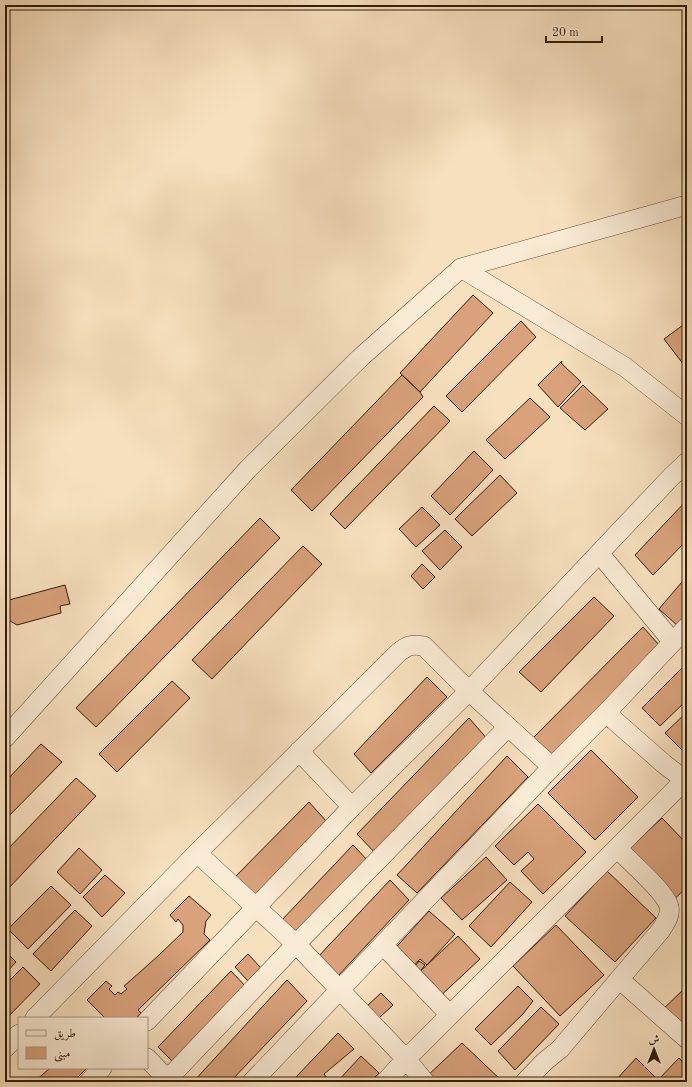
<svg xmlns="http://www.w3.org/2000/svg" width="692" height="1087" viewBox="0 0 692 1087" font-family="'Old Standard TT',Amiri,serif">
<rect width="100%" height="100%" fill="#f7e0be"/>
<filter id="stains"><feTurbulence type="fractalNoise" baseFrequency=".005" numOctaves="4"/><feColorMatrix values="0 0 0 0 .2 0 0 0 0 .09 0 0 0 0 .02 0 0 0 .5 -.17"/></filter>
<radialGradient id="worn" r=".72"><stop offset=".6" stop-color="#630" stop-opacity="0"/><stop offset="1" stop-color="#630" stop-opacity=".3"/></radialGradient>
<path fill="#d9a27b" stroke="#311c08" d="M473,295L493,313L420,392L400,373Z
M521,321L536,337L462,412L446,396Z
M683,325L687,326V369L664,339Z
M562,361L561,363L581,382L558,407L538,385Z
M402,375L420,392L423,397L312,511L291,490Z
M583,385L608,409L585,430L560,408Z
M530,398L550,417L505,459L486,440Z
M434,406L450,421L345,529L330,514Z
M474,451L493,470L450,515L431,496Z
M500,475L517,493L472,536L455,519Z
M687,500V540L653,575L635,555Z
M422,507L440,525L416,547L399,529Z
M260,518L280,538L96,727L76,708Z
M445,530L462,547L440,570L422,551Z
M303,546L322,564L212,679L192,660Z
M422,564L435,577L423,589L411,576Z
M687,576V617L678,626L659,609Z
M5,585L9,600L65,585L70,604L60,606L61,613L17,625L5,618Z
M594,597L614,616L541,692L519,672Z
M643,627L660,646L552,759L532,739Z
M684,666L687,669V700L660,726L642,708Z
M427,677L447,697L371,773L354,754Z
M172,681L190,698L117,772L99,754Z
M687,712V749L684,752L665,733Z
M469,718L489,741L380,858L357,834Z
M41,744L62,762L5,820V782Z
M591,750L638,797L595,840L548,793Z
M507,756L528,777L417,893L397,875Z
M76,778L96,796L5,892V852Z
M309,802L327,822L254,896L236,876Z
M538,804L586,852L543,894L521,871L534,859L528,852L514,865L495,846Z
M662,818L687,844V887L665,908L619,858Z
M353,845L371,864L297,939L280,922Z
M79,848L102,870L80,894L57,872Z
M486,857L507,880L462,920L441,898Z
M607,871L656,918L615,962L565,916Z
M105,875L125,893L102,917L83,897Z
M390,880L409,900L336,978L317,958Z
M510,882L532,902L491,947L469,926Z
M51,886L71,905L28,949L8,929Z
M189,896L211,915L206,921L204,934L210,940L138,1010L141,1013L136,1018H105L87,1000L106,981L112,986L109,989L115,995L118,992L121,994L127,989L124,986L131,980L158,956L183,932V925L178,919L176,922L170,915Z
M75,910L92,926L51,971L33,954Z
M429,911L455,934L427,965L420,959L407,973L388,956Z
M556,925L604,975L560,1016L513,966Z
M458,936L480,959L436,1000L414,977Z
M5,951L16,962L5,974Z
M248,954L261,968L248,981L235,967Z
M419,961L425,965L415,978L409,974Z
M23,967L40,984L5,1020V985Z
M231,971L249,990L177,1066L158,1047Z
M287,980L307,1001L230,1082H193Z
M518,986L533,1001L523,1014L491,1045L475,1029Z
M687,986V1043L658,1014Z
M381,993L393,1005L379,1018L367,1006Z
M541,1007L559,1024L515,1070L498,1051Z
M338,1033L354,1049L324,1074L327,1078L323,1082H300L296,1077Z
M462,1043L503,1082H421Z
M361,1056L379,1073L370,1082H337Z
M636,1058L658,1080L679,1058L687,1067V1082H617L616,1080Z
M50,1068H87L73,1082H34Z"/>
<g fill="none" stroke-linecap="round" stroke-linejoin="round">
<g stroke="#624d36" stroke-width="20">
<path id="street" d="M461,268L625,367L687,416
M599,553L672,641
M5,738L248,469L360,358L461,268L687,205
M299,751L352,807
M197,853L296,944L406,1059L425,1082
M383,945L450,1015
M619,979L687,1039
M35,1018L197,853L398,653C408,645 411,644 424,646L469,691L552,767
M147,1021L352,807L469,691L671,477L687,462
M5,1048L19,1034
M147,1058L167,1079
M89,1082L102,1068
M165,1082L296,944L508,727
M252,1082L552,767L606,713L687,627
M385,1082L406,1059L685,780L664,764L606,713
M525,1082L544,1062L560,1049L661,930C665,923 671,916 669,907C667,893 628,860 617,848"/>
</g>
<use href="#street" stroke="#faebd5" stroke-width="19"/>
</g>
<rect width="692" height="1087" fill="none" stroke="#f7e0be" stroke-width="20"/>
<rect x="6" y="6" width="680" height="1075" fill="none" stroke="#311c08" stroke-width="2"/>
<rect x="10" y="10" width="672" height="1067" fill="none" stroke="#311c08"/>
<rect x="18" y="1017" width="130" height="52" fill="#faebd5" stroke="#aa9883"/>
<rect x="26" y="1030" width="20" height="6" fill="#faebd5" stroke="#aa9883"/>
<text x="54" y="1037" font-size="12" fill="#311c08">طريق</text>
<rect x="26" y="1047" width="20" height="12" fill="#d9a27b" stroke="#aa9883"/>
<text x="54" y="1057" font-size="12" fill="#311c08">مبنى</text>
<g transform="translate(654 1049)" stroke="#faebd5" stroke-width="3" paint-order="stroke">
<path d="M0-3L7 15L0 10L-7 15Z" fill="#311c08"/>
<text y="-6" font-size="11" font-weight="bold" text-anchor="middle" fill="#311c08">ش</text>
</g>
<path d="M546 36v6h56v-6" fill="none" stroke="#311c08" stroke-width="2"/>
<text x="552" y="36" font-size="12" fill="#311c08" stroke="#faebd5" stroke-width="3" paint-order="stroke">20 m</text>
<rect width="100%" height="100%" filter="url(#stains)"/>
<rect width="100%" height="100%" fill="url(#worn)"/>
</svg>
